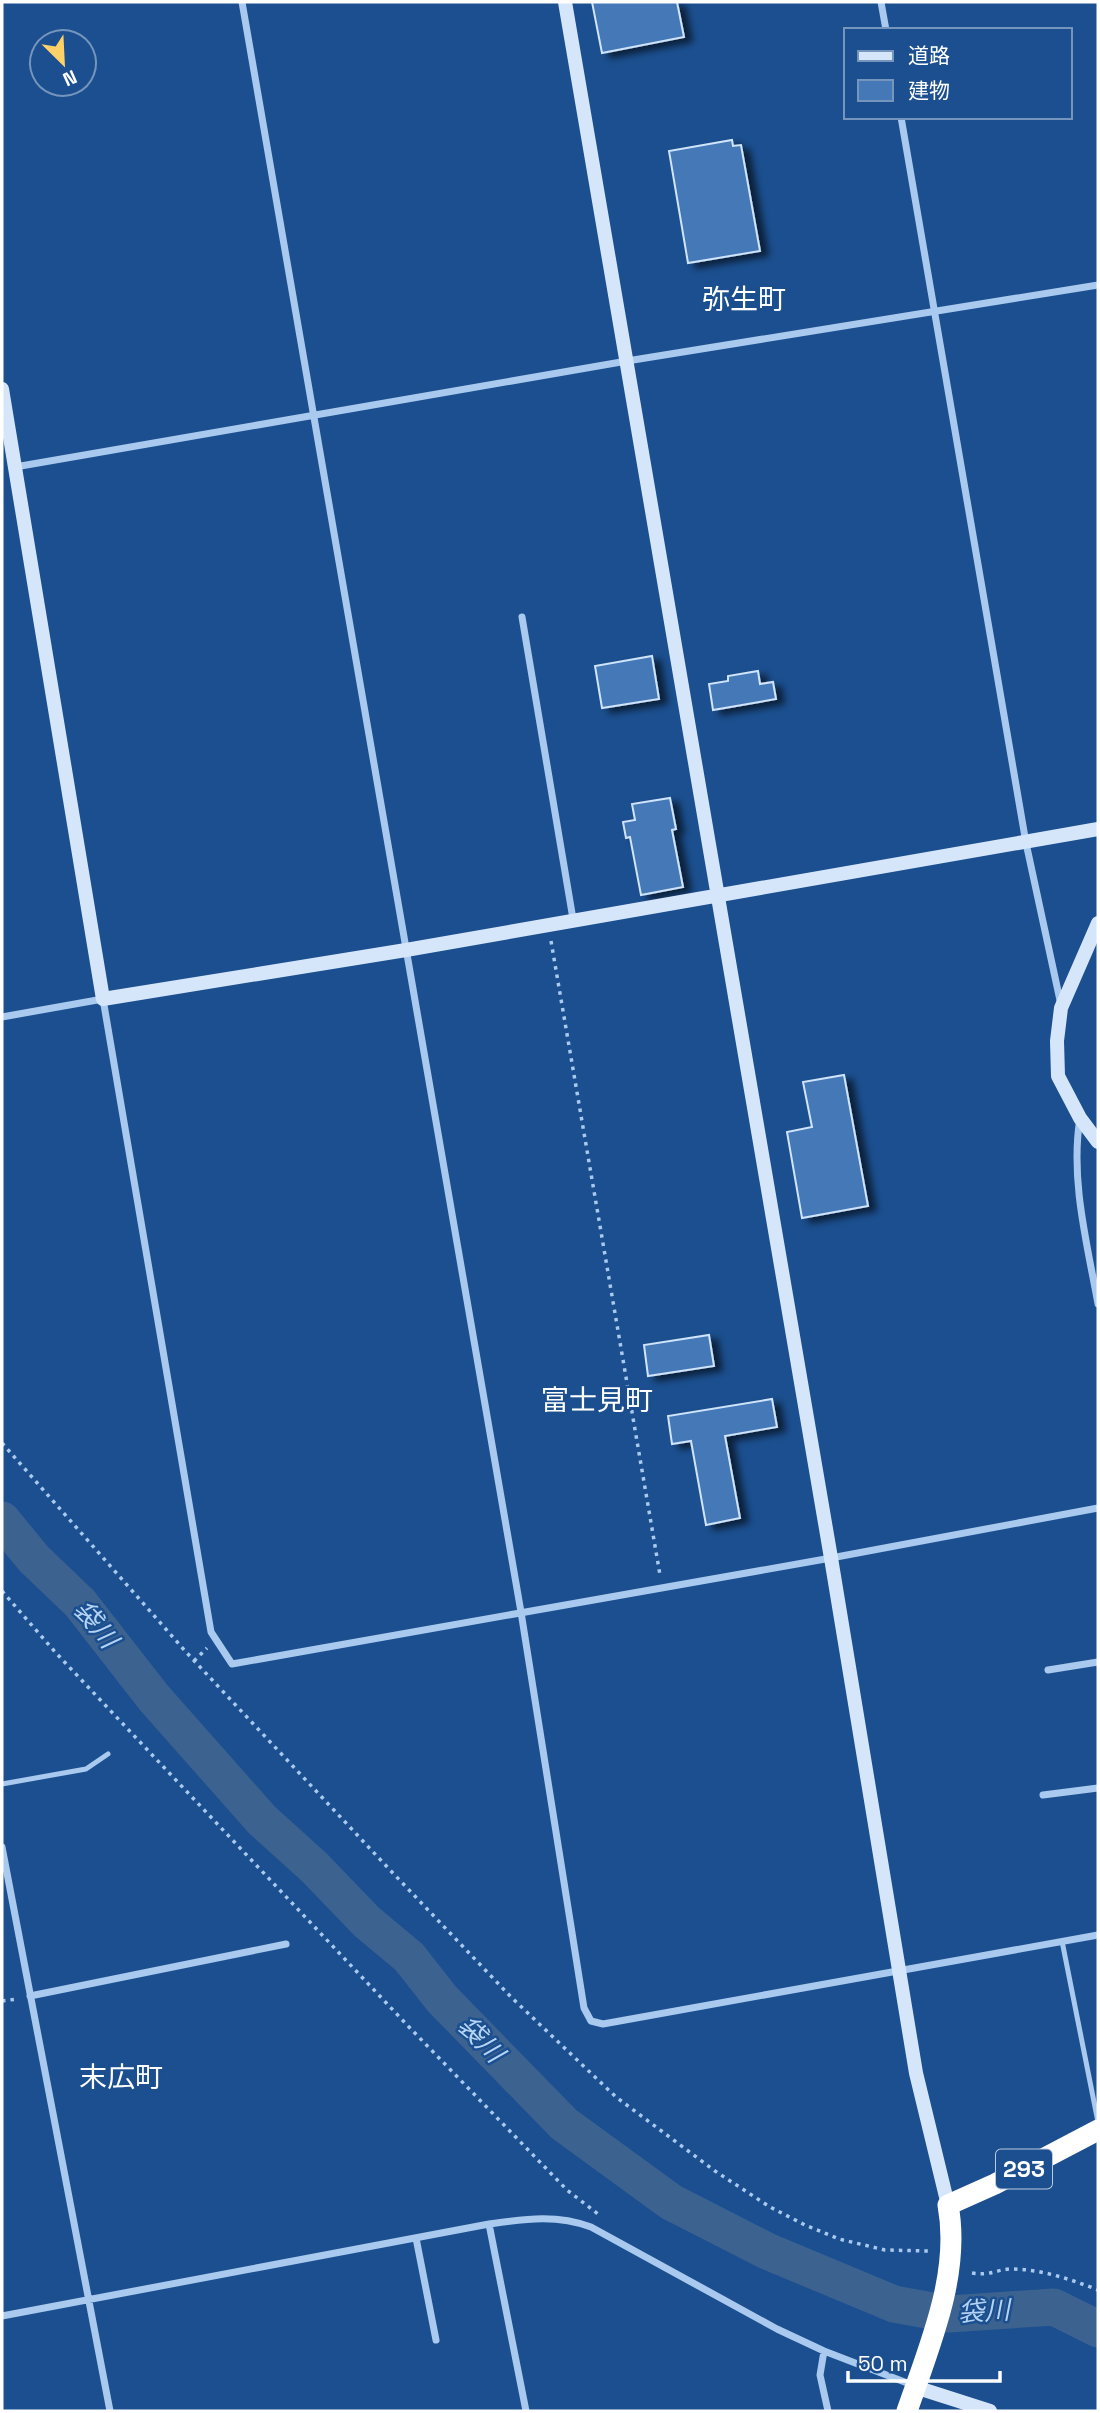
<svg xmlns="http://www.w3.org/2000/svg" width="1100" height="2413" viewBox="0 0 1100 2413" font-family="'Space Grotesk','Noto Sans JP',sans-serif">
<defs>
<filter id="shadow"><feDropShadow dx="8" dy="4.5" stdDeviation="3.5" flood-color="#0009"/></filter>
</defs>
<rect width="100%" height="100%" fill="#1b4f8f"/>
<g fill="none" stroke-linecap="round" stroke-linejoin="round">
<path stroke="#3c6290" stroke-width="37" d="M2,1520L34,1559L80,1603L154,1698L262,1820L314,1867L367,1922L409,1957L442,1999L564,2124L671,2202L767,2251L894,2304L949,2314L1054,2307L1098,2329"/>
</g>
<path fill="#4478b7" stroke="#cfe3fa" stroke-width="2" filter="url(#shadow)" d="M592,2H677L684,37L602,53Z
M732,140L733,146L741,145L760,251L688,263L669,151Z
M652,656L659,699L602,708L595,666Z
M758,671L760,684L773,682L776,699L713,710L709,684L728,681V676Z
M670,798L676,829L672,830L683,887L641,895L630,837L626,838L623,822L635,820L632,804Z
M844,1075L868,1206L802,1218L787,1132L812,1127L803,1082Z
M709,1335L714,1366L648,1376L644,1345Z
M772,1399L777,1427L725,1436L740,1518L706,1525L691,1441L672,1444L668,1416Z"/>
<g fill="none" stroke-linecap="round" stroke-linejoin="round">
<path stroke="#a9c9ee" stroke-width="3.5" stroke-dasharray="3.5 5" stroke-linecap="butt" d="M551,941L660,1575
M2,1443L186,1652L390,1870L511,1997L616,2097L715,2171L770,2207L805,2225L839,2239L885,2250L929,2251
M2,1591L56,1653L409,2027L567,2190L598,2214
M194,1661L207,1648
M2,2001L17,1999
M972,2273C990,2276 995,2270 1010,2269C1041,2269 1070,2279 1098,2290"/>
<path stroke="#a9c9ee" stroke-width="5" d="M2,1784L86,1769L108,1754
M1062,1941L1098,2122"/>
<path stroke="#a9c9ee" stroke-width="7" d="M242,2L521,1612L584,2008L591,2021L603,2024L1098,1935
M881,2L886,30
M901,117L1026,843L1061,1005
M15,467L627,361L1098,285
M522,617L573,919
M2,1017L103,999L211,1632L232,1664L831,1558L1098,1508
M1080,1118C1070,1179 1087,1243 1098,1304
M1048,1670L1098,1662
M1043,1795L1098,1788
M2,1847L110,2411
M30,1996L286,1944
M489,2224L526,2411
M416,2238L436,2340
M2,2316L489,2224C525,2219 556,2214 591,2227L777,2329L824,2351L915,2386
M824,2351L820,2375L828,2411"/>
<path stroke="#d6e6fa" stroke-width="14" d="M565,2L831,1558L916,2073L948,2205
M2,389L103,999L406,950L1098,829
M1098,923L1061,1008L1057,1041L1058,1076L1080,1118L1098,1142
M915,2387L990,2411"/>
<path stroke="#fff" stroke-width="21" d="M907,2411C929,2347 961,2274 948,2205L995,2184L1098,2130"/>
</g>
<g text-anchor="middle" dominant-baseline="central" stroke-width="5" stroke-linejoin="round" paint-order="stroke">
<rect fill="#1b4f8f" stroke="#bbcadd" stroke-width="2" x="996" y="2149.5" width="56" height="39" rx="5"/>
<g font-size="23" font-weight="bold" fill="#fff">
<text x="1024" y="2169">293</text>
</g>
<g font-size="26" font-style="italic" fill="#b5d3f5" stroke="#1b4f8f">
<text transform="translate(96 1624) rotate(51)">袋川</text>
<text transform="translate(481 2039) rotate(46)">袋川</text>
<text transform="translate(984 2311) rotate(-3)">袋川</text>
</g>
<g font-size="28" fill="#fff" stroke="#1b4f8f">
<text x="744" y="299">弥生町</text>
<text x="597" y="1400">富士見町</text>
<text x="121" y="2077">末広町</text>
</g>
</g>
<rect width="1100" height="2413" fill="none" stroke="#ffffff" stroke-width="7"/>
<rect x="844" y="28" width="228" height="91" fill="#1b4f8f" stroke="#7695bc" stroke-width="2"/>
<rect x="858" y="51" width="35" height="10" fill="#d6e6fa" stroke="#7695bc" stroke-width="2"/>
<text x="908" y="63" font-size="21" fill="#ffffff">道路</text>
<rect x="858" y="80" width="35" height="21" fill="#4478b7" stroke="#7695bc" stroke-width="2"/>
<text x="908" y="98" font-size="21" fill="#ffffff">建物</text>
<g transform="translate(63 63) rotate(156)"><circle r="33" fill="#1b4f8f" stroke="#7695bc" stroke-width="2"/>
<path d="M0-5L12 26L0 18L-12 26Z" fill="#ffd166"/>
<text y="-10" font-size="19" font-weight="bold" text-anchor="middle" fill="#ffffff">N</text>
</g>
<path d="M848 2371v10h152v-10" fill="none" stroke="#ffffff" stroke-width="3.5"/>
<text x="858" y="2371" font-size="21" fill="#ffffff" stroke="#1b4f8f" stroke-width="5" paint-order="stroke">50 m</text>
</svg>
